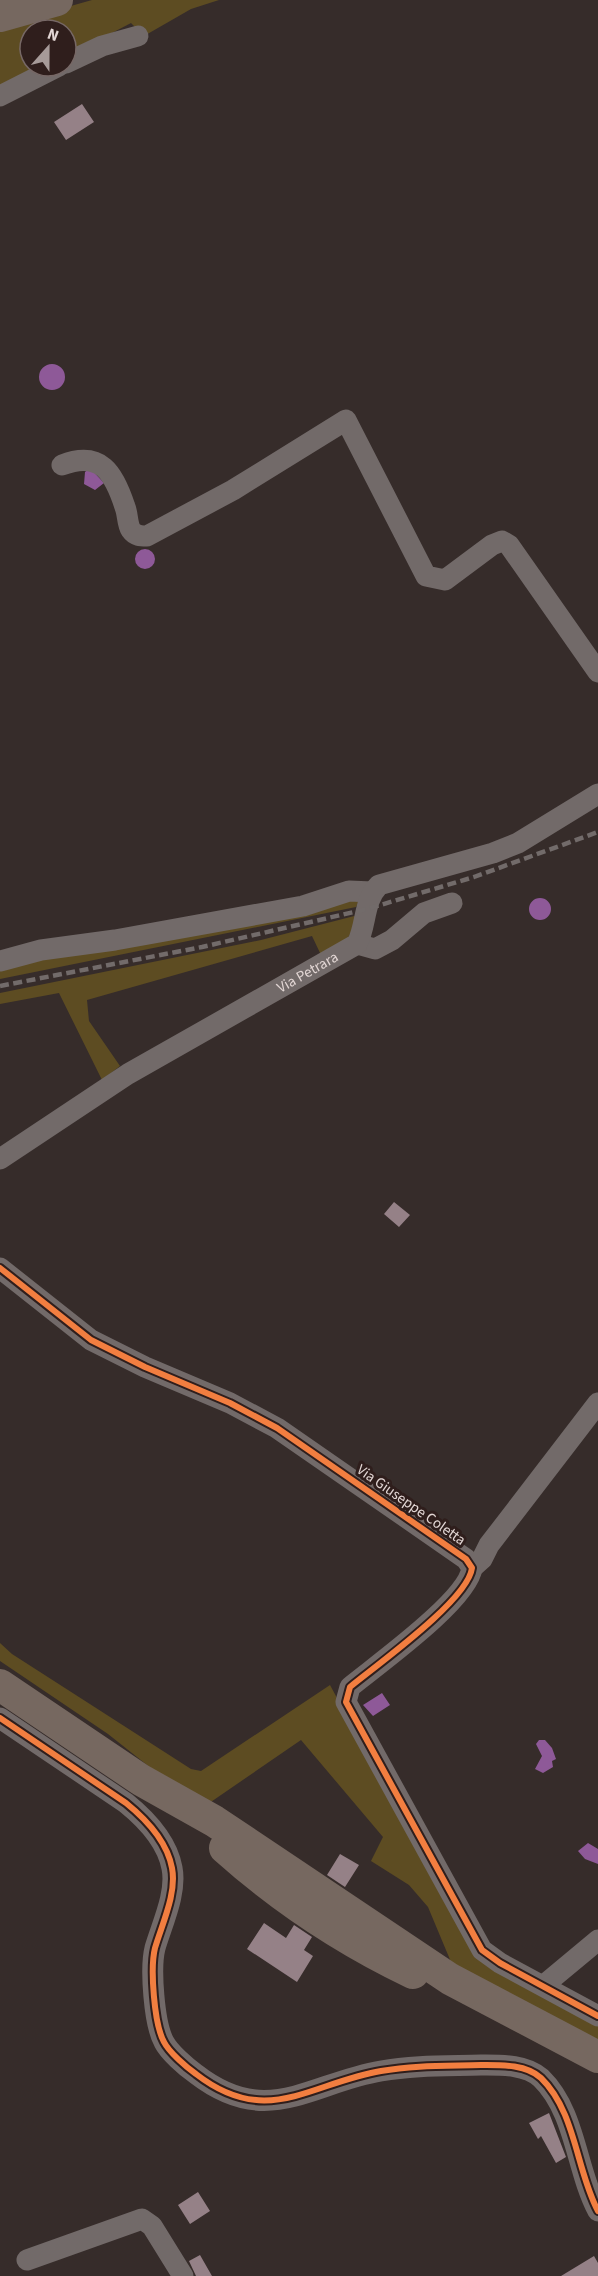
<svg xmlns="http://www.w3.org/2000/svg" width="598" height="2276" viewBox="0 0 598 2276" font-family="'Source Sans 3',sans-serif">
<rect width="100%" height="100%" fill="#362c2a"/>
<path fill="#5d4c22" d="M92,0H219L191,9L144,36L131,23L66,57V30H30V66H47L0,88V26Z
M356,896L359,901L356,907L0,979V967Z
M362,914L346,941L321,955L312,936L87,1000L89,1021L120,1066L102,1080L59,993L0,1004V993L261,940Z
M0,1643L12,1654L191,1769L201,1771L330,1685L468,1941L598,2021V2048L451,1962L428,1907L409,1885L371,1861L383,1837L301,1740L205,1806L171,1784L108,1734L0,1661Z"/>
<path fill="#8e5998" d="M39 377a13 13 0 1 1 26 0a13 13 0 1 1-26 0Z
M90,468L104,483L95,490L84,484L85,472Z
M135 559a10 10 0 1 1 20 0a10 10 0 1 1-20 0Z
M529 909a11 11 0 1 1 22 0a11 11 0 1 1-22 0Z
M382,1693L390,1705L373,1716L363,1705Z
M539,1740H545L552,1748L556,1759L552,1761L553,1767L543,1773L535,1769L542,1756L536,1744Z
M588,1843L598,1849V1864L585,1859L578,1851Z"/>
<path fill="#958187" d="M82,104L94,122L66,140L54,122Z
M394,1202L410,1215L399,1227L384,1214Z
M340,1854L359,1865L345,1887L327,1875Z
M264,1923L286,1938L294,1925L312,1937L304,1950L313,1956L297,1982L247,1949Z
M549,2113L566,2157L556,2163L541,2136L538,2139L529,2123Z
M198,2192L210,2211L190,2224L178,2205Z
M200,2255L212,2276H196L189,2261Z
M594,2256L598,2263V2276H561Z"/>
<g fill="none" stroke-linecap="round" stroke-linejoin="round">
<g stroke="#726a69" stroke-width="21">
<path d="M66,63L102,46L138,36"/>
<path d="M0,96L59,66"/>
<path d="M62,465C101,450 114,473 125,507C128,514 127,524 131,530C135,536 141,536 147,536L233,490L346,420L426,576L445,580L492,545L502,541L509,545L598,672"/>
<path d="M357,944L375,949L392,940L424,913L452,903"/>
<path d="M0,961L41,950L115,940L303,906L349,891L372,892"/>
<path id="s1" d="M0,1159L128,1074L357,944C367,924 363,901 379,885L493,853L518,843L598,794"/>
<path d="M0,1268L91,1340L145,1367L230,1403L277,1428L466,1559L472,1568C468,1600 378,1664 350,1687L346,1702L482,1950L500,1963L598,2016"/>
<path d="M472,1568L482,1559L489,1545L598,1403"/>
<path d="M0,1718L126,1803C147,1820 167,1841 172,1868C177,1893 162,1924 155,1948C150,1968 154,2024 164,2042C169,2052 186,2067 196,2074C267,2129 310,2083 381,2071C414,2065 447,2066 481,2065C500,2065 526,2064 541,2078C576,2112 576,2170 598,2211"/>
<path d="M544,1985L598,1940"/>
<path d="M27,2260L142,2219L152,2226L183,2276"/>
</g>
<path stroke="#766860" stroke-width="32" d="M0,16L57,0
M0,1685L141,1780L214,1821L450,1979L598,2057
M225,1848C282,1899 344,1940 413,1973"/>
<path stroke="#726b6a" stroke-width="4.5" stroke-dasharray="9 4.5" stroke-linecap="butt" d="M0,986L202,947L367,909L474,877L598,832"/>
<g stroke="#2f1e1c" stroke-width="10">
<path id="cycleway" d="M0,1268L91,1340L145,1367L230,1403L277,1428L466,1559L472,1568C468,1600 378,1664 350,1687L346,1702L482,1950L500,1963L598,2016
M0,1718L126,1803C147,1820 167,1841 172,1868C177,1893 162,1924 155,1948C150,1968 154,2024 164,2042C169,2052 186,2067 196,2074C267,2129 310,2083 381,2071C414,2065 447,2066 481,2065C500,2065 526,2064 541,2078C576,2112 576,2170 598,2211"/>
</g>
<use href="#cycleway" stroke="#f27e40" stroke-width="6"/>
</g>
<g text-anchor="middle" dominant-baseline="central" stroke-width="6" stroke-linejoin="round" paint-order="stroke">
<g font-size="15" fill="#e2d6d4" stroke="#2f1e1c">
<text stroke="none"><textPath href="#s1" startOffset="360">Via Petrara</textPath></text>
<text transform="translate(411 1505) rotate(35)">Via Giuseppe Coletta</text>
</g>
</g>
<g transform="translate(48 48) rotate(21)"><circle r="28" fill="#2f1e1c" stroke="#776866" stroke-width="1.5"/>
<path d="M0-4.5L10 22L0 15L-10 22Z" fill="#a69a98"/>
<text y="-9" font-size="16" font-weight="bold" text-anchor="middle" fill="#e2d6d4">N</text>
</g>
</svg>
